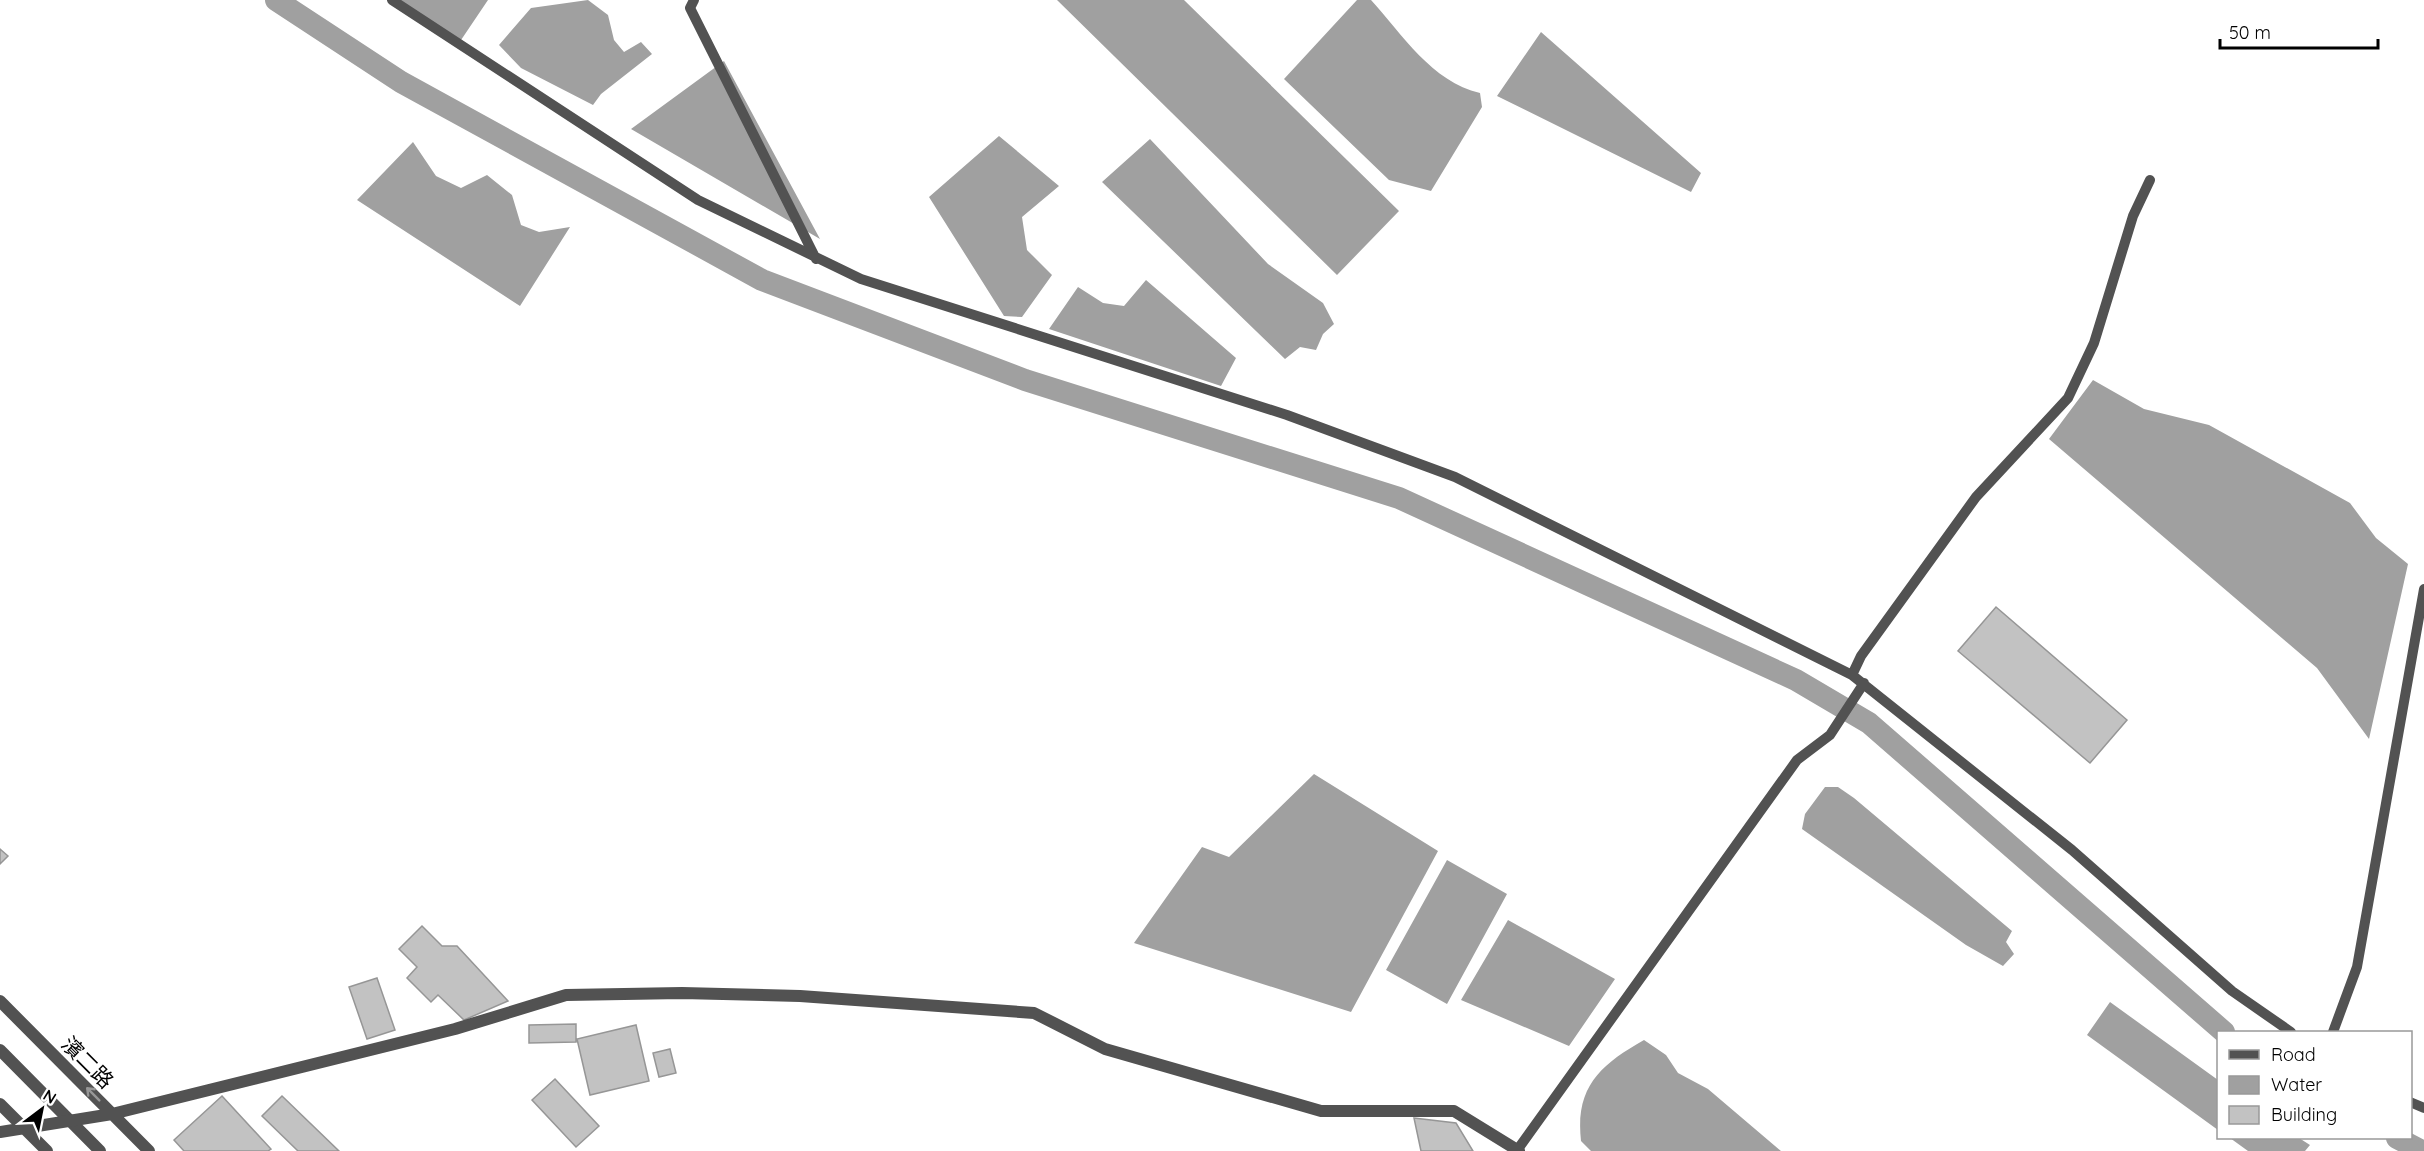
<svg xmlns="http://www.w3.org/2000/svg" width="2424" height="1151" viewBox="0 0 2424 1151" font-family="Quicksand,'Noto Sans TC',sans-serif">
<rect width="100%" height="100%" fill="#fff"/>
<path fill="#a0a0a0" d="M394,0H488L459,43Z
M588,0L608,15L614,40L624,52L641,42L652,54L601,94L593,105L521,68L499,45L531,8Z
M1057,0H1184L1399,211L1337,275Z
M1357,0H1371C1402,34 1432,82 1480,93L1482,107L1431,191L1389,180L1284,79Z
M1541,32L1701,173L1691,192L1497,96Z
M724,61L820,239L631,129Z
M999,136L1059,186L1022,217L1027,250L1052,275L1022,317L1004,316L929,197Z
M1150,139L1268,264L1323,303L1334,324L1323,334L1316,350L1300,347L1285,359L1102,182Z
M413,142L436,176L461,188L487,175L512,195L521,225L539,232L570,227L520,306L357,200Z
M1146,280L1236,358L1221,386L1049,329L1078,287L1103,303L1124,306Z
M2093,380L2144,409L2209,425L2350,503L2376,538L2408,564L2369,739L2317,668L2049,439Z
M1314,774L1438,851L1351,1012L1134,943L1202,847L1229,857Z
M1825,787H1838L1854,798L2012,931L2006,942L2014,954L2003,966L1966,945L1802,829L1805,814Z
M1447,860L1507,894L1447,1004L1386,970Z
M1508,920L1615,979L1569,1046L1461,1000Z
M2110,1002L2218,1080V1130L2087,1035Z
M1644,1040L1666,1055L1678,1073L1708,1089L1781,1151H1591L1581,1141C1575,1087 1600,1065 1644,1040Z
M2230,1138H2299L2310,1145L2305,1151H2248Z"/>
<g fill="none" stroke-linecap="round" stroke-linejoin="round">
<path stroke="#a0a0a0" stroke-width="22" d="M276,0L401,82L762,280L1025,380L1399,498L1796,680L1869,723L2224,1032
M2397,1138L2422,1151"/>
</g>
<path fill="#c2c2c2" stroke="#969696" stroke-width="1.5" d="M1996,607L2127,720L2090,763L1958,651Z
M0,849L8,856L0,864Z
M422,926L442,946H457L508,1001L464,1020L438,995L431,1002L407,978L417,967L399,949Z
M377,978L395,1030L367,1039L349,987Z
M576,1024V1042L529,1043V1025Z
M636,1025L649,1081L590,1095L577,1039Z
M670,1049L676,1073L659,1077L653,1053Z
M555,1079L599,1126L576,1147L532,1100Z
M222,1096L271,1149L268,1151H184L174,1140Z
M282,1096L339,1151H298L262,1116Z
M1414,1118L1456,1123L1473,1151H1421Z"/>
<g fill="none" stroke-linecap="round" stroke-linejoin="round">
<path stroke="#525252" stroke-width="10" d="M392,0L698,200L861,279L1287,415L1455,477L1852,675L2072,850L2232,991L2291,1032
M694,0L690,8L816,259
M1852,675L1861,656L1976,497L2068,398L2094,343L2133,216L2150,180
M2333,1032L2357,967L2424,589
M2410,1102L2424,1108
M1518,1149L1797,760L1830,735L1864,683"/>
<path stroke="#525252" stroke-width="12" d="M0,1050L100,1151"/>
<path stroke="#525252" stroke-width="12" d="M0,1001L149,1151
M0,1104L47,1151
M0,1132L112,1114L455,1029L566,995L682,993L800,996L1034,1013L1105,1049L1321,1111H1454L1519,1151"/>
</g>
<defs><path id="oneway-shaft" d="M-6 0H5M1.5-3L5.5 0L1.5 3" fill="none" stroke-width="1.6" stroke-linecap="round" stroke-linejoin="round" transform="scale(1.5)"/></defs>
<use stroke="#979797" href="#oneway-shaft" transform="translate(93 1094) rotate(-135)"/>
<g text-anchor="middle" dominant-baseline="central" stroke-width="6" stroke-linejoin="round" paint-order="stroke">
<g font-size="21" fill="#000" stroke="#fff">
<text transform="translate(88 1062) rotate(45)">濱二路</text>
</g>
</g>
<rect x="2217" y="1031" width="195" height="108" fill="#ffffff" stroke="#999999" stroke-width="1.5"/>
<rect x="2229" y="1050" width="30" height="9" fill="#525252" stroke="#999999" stroke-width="1.5"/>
<text x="2271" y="1061" font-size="18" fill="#000000">Road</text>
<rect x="2229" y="1076" width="30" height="18" fill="#a0a0a0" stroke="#999999" stroke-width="1.5"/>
<text x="2271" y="1091" font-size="18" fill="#000000">Water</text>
<rect x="2229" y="1106" width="30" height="18" fill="#c2c2c2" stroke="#999999" stroke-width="1.5"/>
<text x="2271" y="1121" font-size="18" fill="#000000">Building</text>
<g transform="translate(42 1109) rotate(32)" stroke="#ffffff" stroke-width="4.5" paint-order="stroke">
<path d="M0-4.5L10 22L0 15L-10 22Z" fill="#000000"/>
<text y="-9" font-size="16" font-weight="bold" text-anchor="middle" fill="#000000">N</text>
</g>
<path d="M2220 39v9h158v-9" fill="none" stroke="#000000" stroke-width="3"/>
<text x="2229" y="39" font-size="18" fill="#000000" stroke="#ffffff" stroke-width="4.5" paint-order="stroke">50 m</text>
</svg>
